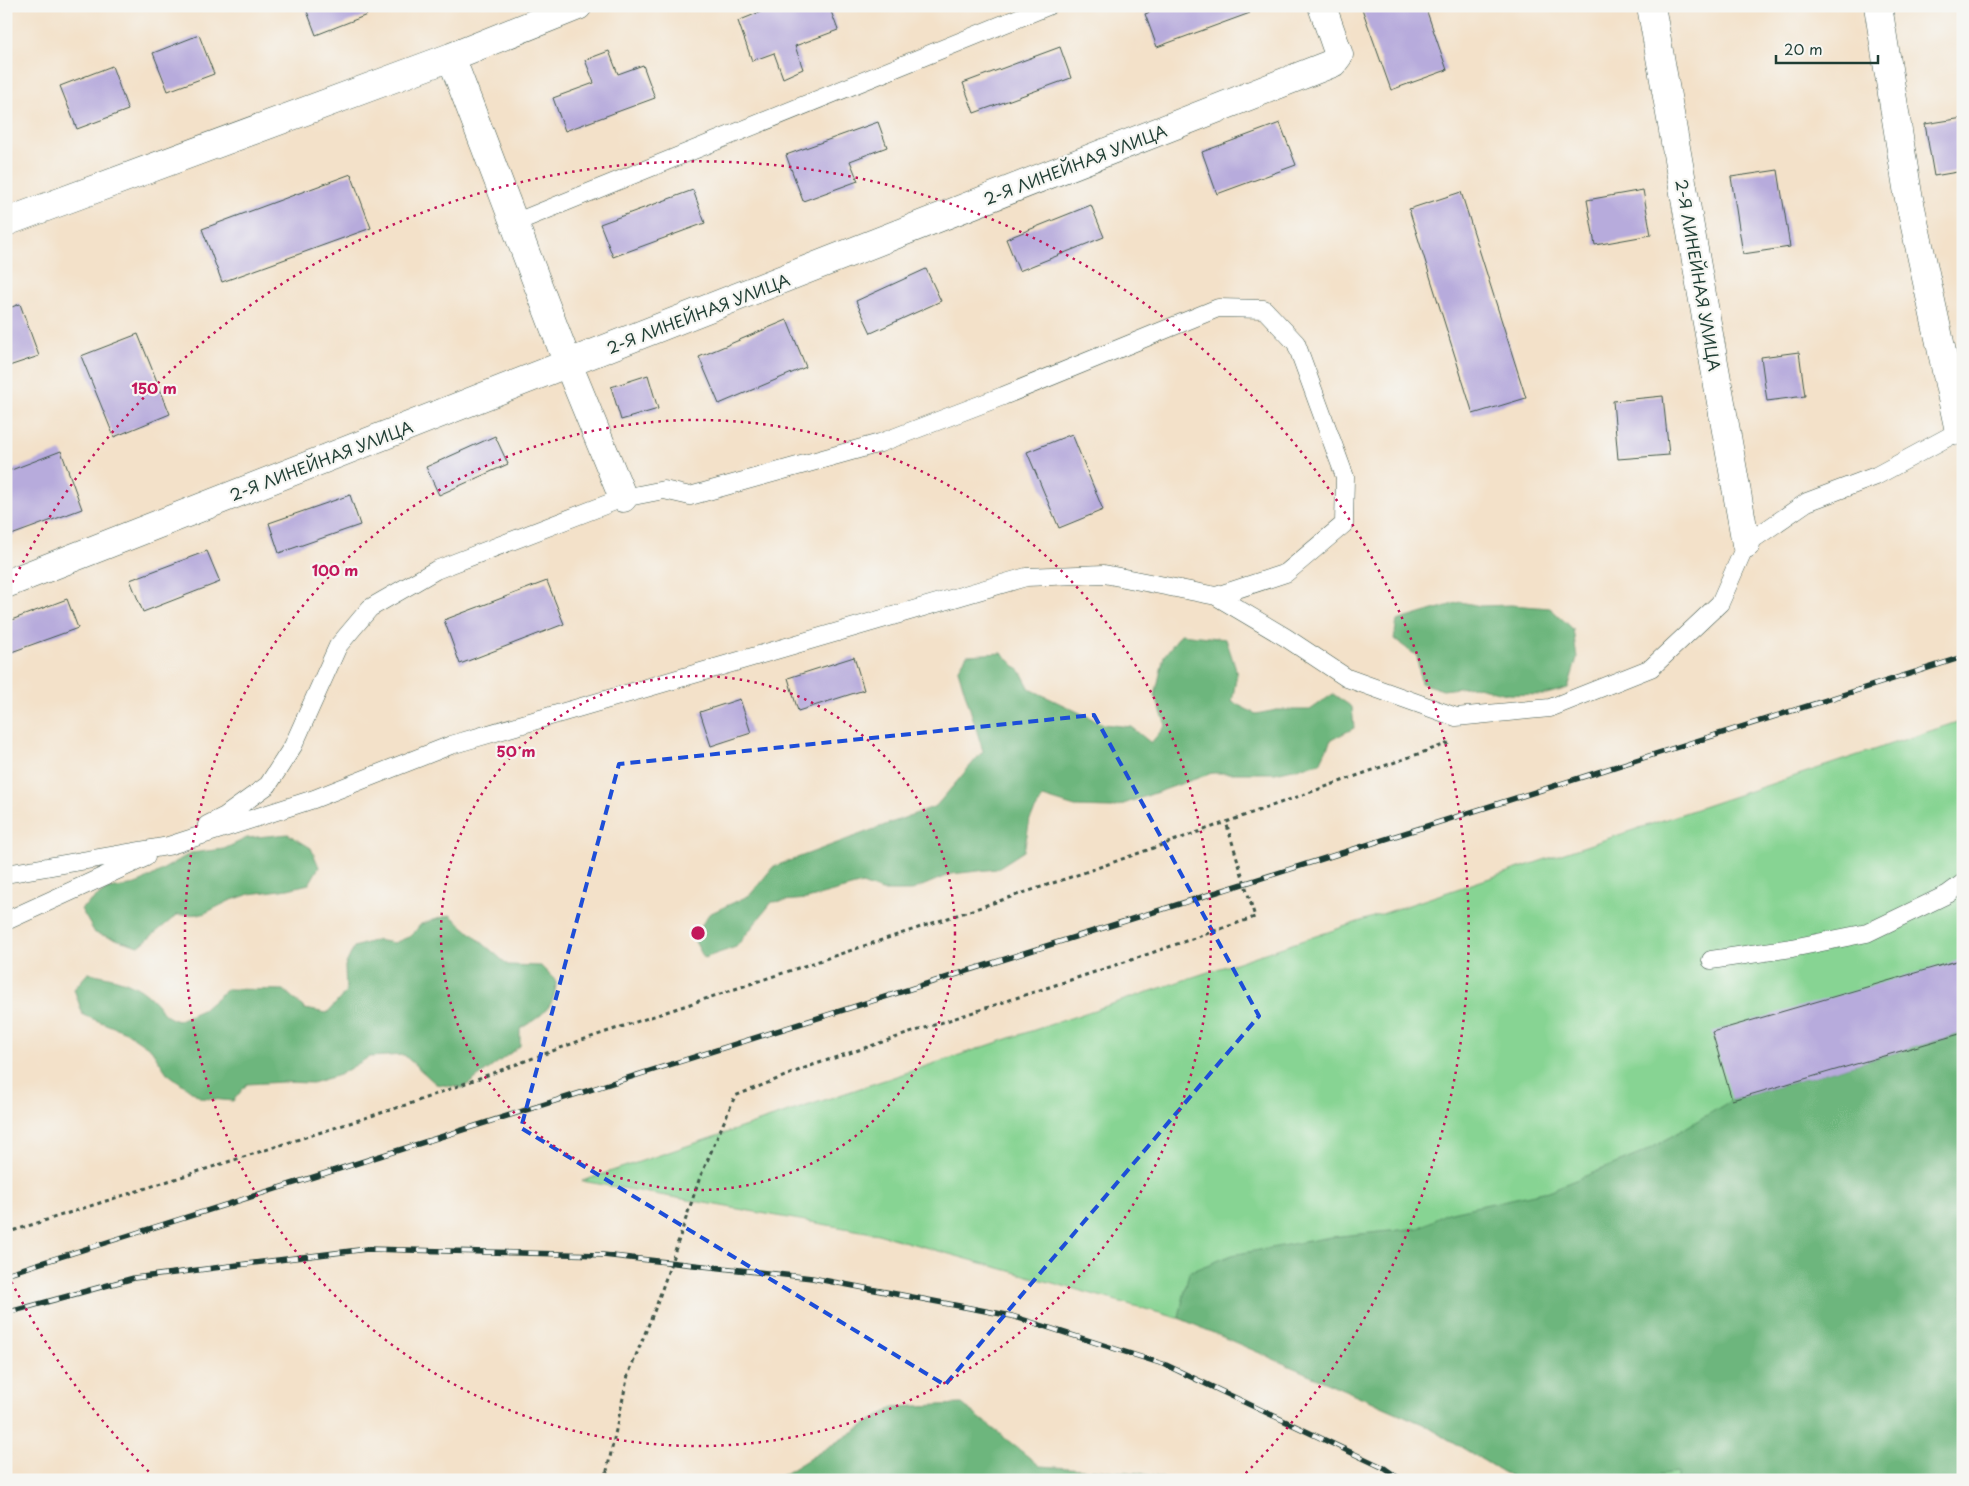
<svg xmlns="http://www.w3.org/2000/svg" width="1969" height="1486" viewBox="0 0 1969 1486" font-family="'Playpen Sans',sans-serif">
<rect width="100%" height="100%" fill="#f6f6f2"/>
<filter id="ink" filterUnits="userSpaceOnUse"><feTurbulence type="fractalNoise" baseFrequency=".02" numOctaves="2"/><feDisplacementMap in="SourceGraphic" scale="10" xChannelSelector="R" yChannelSelector="G"/><feConvolveMatrix kernelMatrix="1 2 1 2 8 2 1 2 1" color-interpolation-filters="sRGB"/></filter>
<filter id="wash" filterUnits="userSpaceOnUse"><feTurbulence type="fractalNoise" baseFrequency=".0096" numOctaves="4" result="noise"/><feDisplacementMap in="SourceGraphic" scale="20" xChannelSelector="R" yChannelSelector="G"/><feGaussianBlur stdDeviation="1.12" result="paint"/><feColorMatrix in="noise" values="0 0 0 0 0 0 0 0 0 0 0 0 0 0 0 0 0 1.4 0 .05"/><feComposite in="paint" operator="in"/></filter>
<g filter="url(#wash)">
<rect width="100%" height="100%" fill="#f3e1c9"/>
<path fill="#87d493" stroke="#538864" d="M1963,720V1480H1516L1423,1424L1192,1322L878,1234L582,1181Z"/>
<path fill="#6db67d" stroke="#467a58" d="M1460,602L1481,606L1511,605L1550,608L1573,629L1577,658L1568,688L1543,695L1507,694L1473,686L1443,690L1421,683L1417,656L1394,639L1397,621Z
M1181,634L1226,639L1237,673L1232,702L1256,714L1277,710H1310L1333,694L1352,707L1354,728L1331,740L1320,763L1275,773H1212L1112,808L1075,807L1043,797L1030,819L1024,851L996,869L951,874L910,891H882L862,884L807,899L772,902L736,947L704,958L693,938L709,914L750,895L773,867L936,806L983,751L958,670L967,655L1002,653L1021,672L1030,689L1103,724L1131,727L1151,743L1166,725L1155,696L1164,656Z
M288,834L311,848L319,867L309,884L288,889L250,894L229,901L203,914L177,915L139,946L95,933L81,909L107,889L130,886L143,881L191,853L224,849L247,838Z
M450,915L508,965L541,966L556,981C556,1008 541,1016 520,1029V1046L463,1088L436,1084L404,1055L369,1057L339,1075L312,1083L283,1082L247,1084L233,1101L201,1098L167,1073L151,1049L126,1032L83,1015L74,989L88,973C111,977 134,981 152,999C164,1010 158,1013 177,1021L204,1009L227,989L284,990L305,1009L327,1013L346,992L345,966L354,947L376,940L394,943L411,936L421,924Z
M1963,1033V1480H1678V1472L1618,1480H1516L1423,1424L1179,1318L1189,1272L1232,1255L1331,1237L1419,1228L1447,1213L1548,1191L1645,1152L1732,1100Z
M962,1404L1040,1466L1139,1473L1170,1480H770L781,1476L894,1407Z"/>
<g id="blocks">
<path fill="#b7abdc" d="M305,6H364L367,15L316,35Z
M775,6H829L838,30L795,46L803,69L783,78L774,53L752,61L738,21Z
M1166,6H1247L1250,13L1157,47L1145,14Z
M1361,6H1425L1447,70L1391,90Z
M199,35L214,74L168,91L153,53Z
M1060,47L1071,78L974,113L963,83Z
M609,51L618,74L643,65L655,98L565,131L553,98L594,83L585,60Z
M112,66L128,110L77,129L60,86Z
M1963,118V171L1934,176L1925,124Z
M878,122L887,147L850,161L858,181L803,201L786,155Z
M1280,123L1296,165L1217,194L1202,152Z
M1778,170L1790,247L1743,254L1731,177Z
M351,174L371,228L222,282L202,229Z
M693,190L705,223L613,257L600,224Z
M1643,190L1651,235L1595,245L1587,200Z
M1461,192L1526,398L1473,414L1409,209Z
M1091,205L1104,237L1019,271L1006,239Z
M1963,268V286H1962L1958,270Z
M926,269L941,301L871,333L856,301Z
M20,304L39,356L6,367V309Z
M787,320L806,367L719,404L699,357Z
M138,334L170,414L114,437L81,356Z
M1799,352L1805,396L1767,401L1761,357Z
M648,375L658,409L621,420L611,387Z
M1663,396L1669,455L1618,459L1613,401Z
M1072,434L1103,510L1059,528L1027,452Z
M495,436L508,464L439,495L426,467Z
M61,451L82,509L6,537V472Z
M350,495L360,525L279,553L269,523Z
M207,551L220,582L143,612L130,580Z
M547,581L564,624L460,664L444,620Z
M67,599L78,628L6,654V622Z
M854,657L864,690L798,711L788,678Z
M740,699L751,733L711,746L700,712Z
M1963,959V1033L1732,1100L1712,1032Z"/>
</g>
</g>
<g filter="url(#ink)">
<use href="#blocks" fill-opacity="0" stroke="#3f564a" stroke-width="1"/>
<g fill="none" stroke-linecap="round" stroke-linejoin="round">
<g stroke="#3f564a" stroke-width="19">
<path id="service" d="M514,223L1048,6
M207,825L225,816L268,785L293,746L338,646L370,608L436,570L623,498L664,490L690,496L880,443L1003,396L1218,308L1264,309L1296,343L1345,477L1344,524L1286,573L1216,596
M6,874L168,846L314,799L451,745L1026,577L1104,574L1216,596L1285,637L1347,678L1456,717L1550,708L1651,668L1720,603L1746,544L1807,502L1876,476L1963,429
M6,921L146,857
M1711,960L1792,948L1867,933L1948,894L1963,883"/>
</g>
<g stroke="#3f564a" stroke-width="29">
<path id="minor" d="M1651,6L1746,544
M1878,6L1908,194L1959,431
M451,57L568,364L623,498
M6,222L451,57L578,6
M6,584L1333,63L1339,55L1322,6"/>
</g>
<path stroke="#3f564a" stroke-width="3" stroke-dasharray="4 4" stroke-linecap="butt" d="M6,1233L412,1103L582,1040L1080,874L1449,743
M605,1480L628,1375L657,1304L699,1180L735,1096L810,1066L1131,960L1255,917L1226,822"/>
<use href="#service" stroke="#fff" stroke-width="18"/>
<use href="#minor" stroke="#fff" stroke-width="28"/>
<g stroke="#1f3d34" stroke-width="5.5">
<path id="rail" d="M6,1274L1963,657
M6,1313L134,1278L367,1249L603,1255L812,1278L1012,1316L1166,1365L1384,1468L1401,1480"/>
</g>
<use href="#rail" stroke="#f6f6f2" stroke-width="4" stroke-dasharray="11" stroke-linecap="butt"/>
</g>
</g>
<path fill="none" stroke="#1d4ed8" stroke-width="4" stroke-dasharray="10 6" stroke-linejoin="round" d="M1094,715L1259,1016L945,1385L521,1128L619,764Z"/>
<g fill="none" stroke="#c2185b" stroke-width="2.5" stroke-dasharray="2.5 5">
<circle cx="698" cy="933" r="257"/>
<circle cx="698" cy="933" r="513"/>
<path d="M154 1477A770 770 0 0 1 9 1277M9 589A770 770 0 1 1 1242 1477"/>
</g>
<g text-anchor="middle" dominant-baseline="central" stroke-width="4.5" stroke-linejoin="round" paint-order="stroke">
<g font-size="16" fill="#1f3d34" stroke="#f6f6f2">
<text transform="translate(1075 164) rotate(-21)">2-Я ЛИНЕЙНАЯ УЛИЦА</text>
<text transform="translate(1699 275) rotate(80)">2-Я ЛИНЕЙНАЯ УЛИЦА</text>
<text transform="translate(698 313) rotate(-21)">2-Я ЛИНЕЙНАЯ УЛИЦА</text>
<text transform="translate(321 460) rotate(-21)">2-Я ЛИНЕЙНАЯ УЛИЦА</text>
</g>
</g>
<circle cx="698" cy="933" r="8" fill="#c2185b" stroke="#f6f6f2" stroke-width="2.5"/>
<g font-size="15" text-anchor="middle" font-weight="bold" fill="#c2185b" stroke="#f6f6f2" stroke-width="4.5" stroke-linejoin="round" paint-order="stroke">
<text x="154" y="394">150 m</text>
<text x="335" y="576">100 m</text>
<text x="516" y="757">50 m</text>
</g>
<rect width="1969" height="1486" fill="none" stroke="#f6f6f2" stroke-width="25"/>
<path d="M1776 55v8h102v-8" fill="none" stroke="#1f3d34" stroke-width="2.5"/>
<text x="1784" y="55" font-size="15" fill="#1f3d34" stroke="#f6f6f2" stroke-width="4" paint-order="stroke">20 m</text>
</svg>
